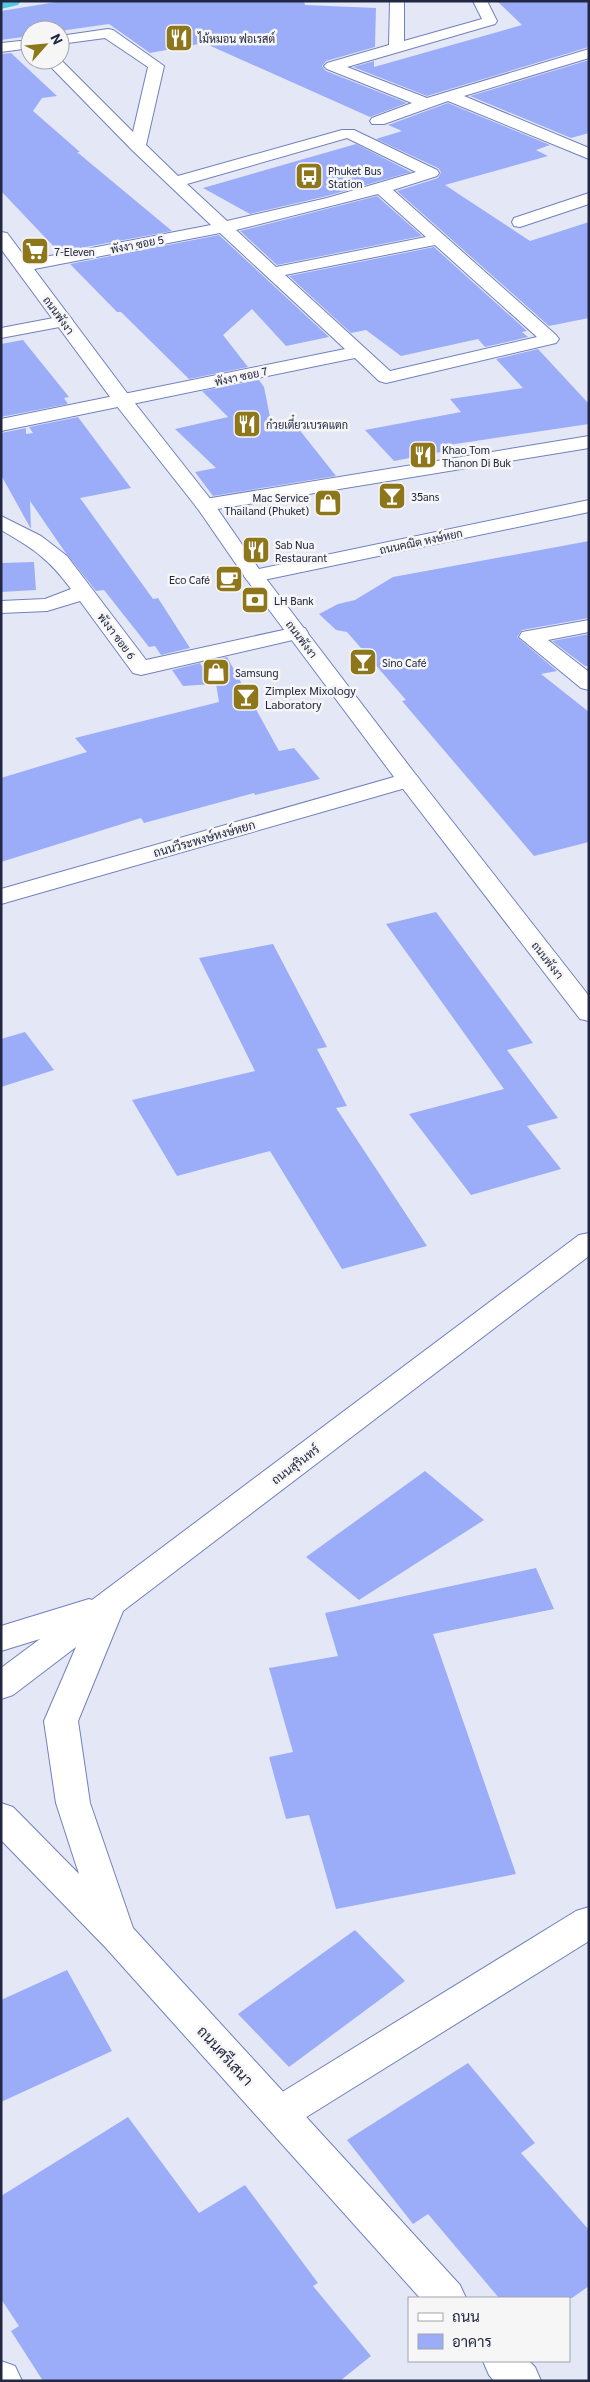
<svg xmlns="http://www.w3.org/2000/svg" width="590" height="2382" viewBox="0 0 590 2382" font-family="Georgia,Sarabun,serif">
<rect width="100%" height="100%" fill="#e4e8f6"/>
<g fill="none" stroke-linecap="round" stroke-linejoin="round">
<path fill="#50cae2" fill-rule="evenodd" d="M1,1H21L18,5L1,9Z"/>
</g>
<path fill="#9badf9" d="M62,1H304L305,5L376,8L375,47L326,61L322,66L326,71L407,103L370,117L204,43L150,53L109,24L60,31L30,30V36L1,40V11Z
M497,1H589V47L427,96L353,67L374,61V67L522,25Z
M11,53L57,96L42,98L33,111L80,152H77L172,231L59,252L1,191V54Z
M589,60V133L571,138L470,96Z
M448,103L550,145L536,150L548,156L445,185L530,241L589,222V318L549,326L397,191L438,178L441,172L438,168L376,139L402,131L388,125Z
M356,144L411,172L327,196L250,214L203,188Z
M377,196L422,236L277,265L240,231Z
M219,235L329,337L286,346L252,309L223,335L248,367L189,379L121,312H117L70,264Z
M434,247L527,331L522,332L528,337L485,347L478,339L401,356L366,330L351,333L289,276Z
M23,340L69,397L64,398L68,404L1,417V344Z
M538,349L589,404V424L442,446L446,451L394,461L365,430L461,412L450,399L523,388L496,359Z
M259,380L264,387L272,427L294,423L336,476L213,496L195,472L216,468L175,429L228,417L202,391Z
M78,417L131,488L80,498L153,599L158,598L190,648L161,655L155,646L149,647L104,590L96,591L65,552L30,501L31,529L1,475V433L26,428V434L33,433L29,427Z
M589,541V618L522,630L517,637L557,671L541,674L589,712V842L534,856L402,701L406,700L347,632L336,630L319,614L338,604L355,600L393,577Z
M34,562L36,590L1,592V563Z
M589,634V666H585L552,641Z
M227,657L279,751L294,748L320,779L255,795L254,793L144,823L141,818L1,862V778L87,752L75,738L219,702L212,660Z
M200,663L213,684L183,686L172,670Z
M436,912L533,1043L507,1050L558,1118L527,1126L561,1169L471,1195L409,1114L504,1089L386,924Z
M273,944L327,1047L317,1049L347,1106L336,1108L427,1246L342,1269L270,1151L177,1176L132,1100L255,1071L199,958Z
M25,1032L54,1070L1,1087V1039Z
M425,1471L484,1520L359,1600L306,1557Z
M536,1568L554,1609L433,1634L516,1874L336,1909L309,1815L286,1819L269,1757L293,1752L269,1668L338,1656L325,1613Z
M355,1930L405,1981L289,2067L238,2014Z
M67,1970L112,2051L1,2102V2000Z
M468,2063L535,2143L521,2153L589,2230V2286L572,2298H499L428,2214L413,2224L347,2140Z
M128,2117L199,2213L245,2185L318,2283L313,2286L371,2356L340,2381H43L11,2331L19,2326L1,2299V2196Z"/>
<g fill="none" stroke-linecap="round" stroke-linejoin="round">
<g stroke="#7180be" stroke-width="2">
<path id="minor" d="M390,1H404V41L482,19L473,1H487L497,21L495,24L347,67L427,98L589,49V58L464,96L589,148V159L448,101L384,124H372L370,121L372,118L412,103L327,69L324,66L327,63L389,45Z
M108,29L113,30L164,66L146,145L178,176L342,130H354L437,170L439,173L437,176L393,190L556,335L559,339L556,343L386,383L379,381L355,358L1,431V419L345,349L220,233L24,271L18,270L15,266L18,262L24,261L211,225L132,150L44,60L60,59L133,132L148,67L105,38L60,44V36ZM347,138L416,172L327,198L227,221L187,184ZM378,194L426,237L276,267L236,230ZM435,245L537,337L390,371L285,275Z
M30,40V48L1,52V43Z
M589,193V204L520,227L514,226L512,222L514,218Z
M64,316L70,317L73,321L70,325L1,338V328Z
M589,436V448L205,511L198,509L195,505L198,501L205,499Z
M589,500V512L254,582L247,580L244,576L247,572L254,570Z
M1,516L41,536L67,556L146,660L297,627L305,628L308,633L305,638L297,639L141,675L133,673L80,601L47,611L1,613V601L45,599L71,589C49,559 34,549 1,530Z
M589,620V632L548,640L589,672V690L581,688L519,637L522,632Z
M408,773L416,775L420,780L416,785L1,904V889Z
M589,1907V1941L292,2126L279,2131L266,2126L260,2114L266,2102L576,1911Z
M1,2361L15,2366L22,2381H1Z"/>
</g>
<g stroke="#7180be" stroke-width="2">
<path id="tertiary" d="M1,232L7,233L130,397L212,501L261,572L416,775L589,996V1021L580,1019L400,785L247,580L198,509L116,405L1,249Z
M589,1233V1256L123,1611L78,1721L90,1803L133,1928L460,2285L466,2298H420L106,1948L1,1840V1803L13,1807L79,1874L56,1803L44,1721L76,1647L13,1695L1,1699V1668L40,1639L1,1651V1626L89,1599L92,1600L579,1235Z
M483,2361H529L535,2367L541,2381H494L489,2375Z"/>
</g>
<use href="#minor" fill="#fff" fill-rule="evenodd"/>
<use href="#tertiary" fill="#fff" fill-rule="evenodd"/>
</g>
<defs>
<g id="restaurant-square" transform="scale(1.4375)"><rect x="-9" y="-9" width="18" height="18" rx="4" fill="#8e761b" stroke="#f6f6f6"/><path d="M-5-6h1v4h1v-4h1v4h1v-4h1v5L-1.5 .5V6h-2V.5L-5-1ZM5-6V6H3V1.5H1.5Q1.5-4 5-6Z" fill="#fff"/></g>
<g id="bus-square" transform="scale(1.4375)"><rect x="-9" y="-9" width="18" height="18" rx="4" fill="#8e761b" stroke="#f6f6f6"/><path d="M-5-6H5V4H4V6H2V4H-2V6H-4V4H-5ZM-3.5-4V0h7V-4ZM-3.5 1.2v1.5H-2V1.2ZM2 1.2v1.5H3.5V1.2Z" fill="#fff"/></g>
<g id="supermarket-square" transform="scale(1.4375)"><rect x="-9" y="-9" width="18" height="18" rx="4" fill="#8e761b" stroke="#f6f6f6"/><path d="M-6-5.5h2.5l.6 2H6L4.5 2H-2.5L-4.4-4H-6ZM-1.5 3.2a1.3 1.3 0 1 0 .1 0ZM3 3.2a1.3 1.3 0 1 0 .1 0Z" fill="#fff"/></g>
<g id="bar-square" transform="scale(1.4375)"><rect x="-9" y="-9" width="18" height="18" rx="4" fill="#8e761b" stroke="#f6f6f6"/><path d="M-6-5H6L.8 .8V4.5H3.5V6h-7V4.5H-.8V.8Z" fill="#fff"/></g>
<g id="shop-square" transform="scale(1.4375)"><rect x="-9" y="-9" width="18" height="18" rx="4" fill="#8e761b" stroke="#f6f6f6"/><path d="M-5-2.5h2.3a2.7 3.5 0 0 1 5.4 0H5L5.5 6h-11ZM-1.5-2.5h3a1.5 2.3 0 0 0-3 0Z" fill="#fff"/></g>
<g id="cafe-square" transform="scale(1.4375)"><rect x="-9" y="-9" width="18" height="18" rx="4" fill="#8e761b" stroke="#f6f6f6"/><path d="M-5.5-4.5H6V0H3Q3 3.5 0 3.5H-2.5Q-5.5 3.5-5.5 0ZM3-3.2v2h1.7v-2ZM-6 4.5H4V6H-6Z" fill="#fff"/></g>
<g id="bank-square" transform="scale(1.4375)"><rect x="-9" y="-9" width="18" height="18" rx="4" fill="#8e761b" stroke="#f6f6f6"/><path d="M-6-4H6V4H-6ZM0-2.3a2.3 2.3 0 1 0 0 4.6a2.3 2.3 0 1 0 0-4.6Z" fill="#fff"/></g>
</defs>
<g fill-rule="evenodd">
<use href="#restaurant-square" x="179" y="38"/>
<use href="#bus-square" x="309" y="176"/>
<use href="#supermarket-square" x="35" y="251"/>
<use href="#restaurant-square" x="247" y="424"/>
<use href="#restaurant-square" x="423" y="455"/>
<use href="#bar-square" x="392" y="496"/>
<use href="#shop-square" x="328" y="503"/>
<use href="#restaurant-square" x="256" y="550"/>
<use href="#cafe-square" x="229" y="579"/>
<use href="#bank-square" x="255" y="600"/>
<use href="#bar-square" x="363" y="662"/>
<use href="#shop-square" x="216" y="672"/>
<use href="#bar-square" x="246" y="697"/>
</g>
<g text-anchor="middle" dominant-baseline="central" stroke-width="5" stroke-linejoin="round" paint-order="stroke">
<g font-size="11" fill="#222842" stroke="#f6f6f6" text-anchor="start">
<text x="198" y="38">ไม้หมอน ฟอเรสต์</text>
<text x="328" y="170">Phuket Bus<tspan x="328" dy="13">Station</tspan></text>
<text x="54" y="251">7-Eleven</text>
<text x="266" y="424">ก๋วยเตี๋ยวเบรคแตก</text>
<text x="442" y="449">Khao Tom<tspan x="442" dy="13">Thanon Di Buk</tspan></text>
<text x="411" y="496">35ans</text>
<text x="309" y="497" text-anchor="end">Mac Service<tspan x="309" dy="13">Thailand (Phuket)</tspan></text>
<text x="275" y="544">Sab Nua<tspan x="275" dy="13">Restaurant</tspan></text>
<text x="210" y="579" text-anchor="end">Eco Café</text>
<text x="274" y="600">LH Bank</text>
<text x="382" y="662">Sino Café</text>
<text x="235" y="672">Samsung</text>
</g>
<g font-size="11" fill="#222842" stroke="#f6f6f6">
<text transform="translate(137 244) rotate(-11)">พังงา ซอย 5</text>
<text transform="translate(59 315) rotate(54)">ถนนพังงา</text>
<text transform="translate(241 376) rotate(-12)">พังงา ซอย 7</text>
<text transform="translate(421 541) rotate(-12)">ถนนคณิต หงษ์หยก</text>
<text transform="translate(117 636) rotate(53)">พังงา ซอย 6</text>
<text transform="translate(302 639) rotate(53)">ถนนพังงา</text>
<text transform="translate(548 960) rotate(52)">ถนนพังงา</text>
</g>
<g font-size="12" fill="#222842" stroke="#f6f6f6" text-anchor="start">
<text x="265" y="690">Zimplex Mixology<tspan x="265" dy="14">Laboratory</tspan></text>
</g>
<g font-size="12" fill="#222842" stroke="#f6f6f6">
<text transform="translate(204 838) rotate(-16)">ถนนวีระพงษ์หงษ์หยก</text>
<text transform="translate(295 1464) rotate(-37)">ถนนสุรินทร์</text>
</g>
<g font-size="15" fill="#222842" stroke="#f6f6f6">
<text transform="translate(226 2055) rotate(48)">ถนนศรีเสนา</text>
</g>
</g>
<rect width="590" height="2382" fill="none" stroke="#222842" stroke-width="5"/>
<rect x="408" y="2297" width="162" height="65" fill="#f6f6f6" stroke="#a1a4ae"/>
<rect x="418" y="2313" width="25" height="8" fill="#ffffff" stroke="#a1a4ae"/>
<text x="452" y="2322" font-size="15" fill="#222842">ถนน</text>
<rect x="418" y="2334" width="25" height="15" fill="#9badf9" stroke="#a1a4ae"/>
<text x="452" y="2347" font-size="15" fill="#222842">อาคาร</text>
<g transform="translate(45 45) rotate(63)"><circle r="24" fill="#f6f6f6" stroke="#a1a4ae"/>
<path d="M0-4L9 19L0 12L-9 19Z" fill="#8e761b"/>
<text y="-8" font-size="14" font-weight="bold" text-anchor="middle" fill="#222842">N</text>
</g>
</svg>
